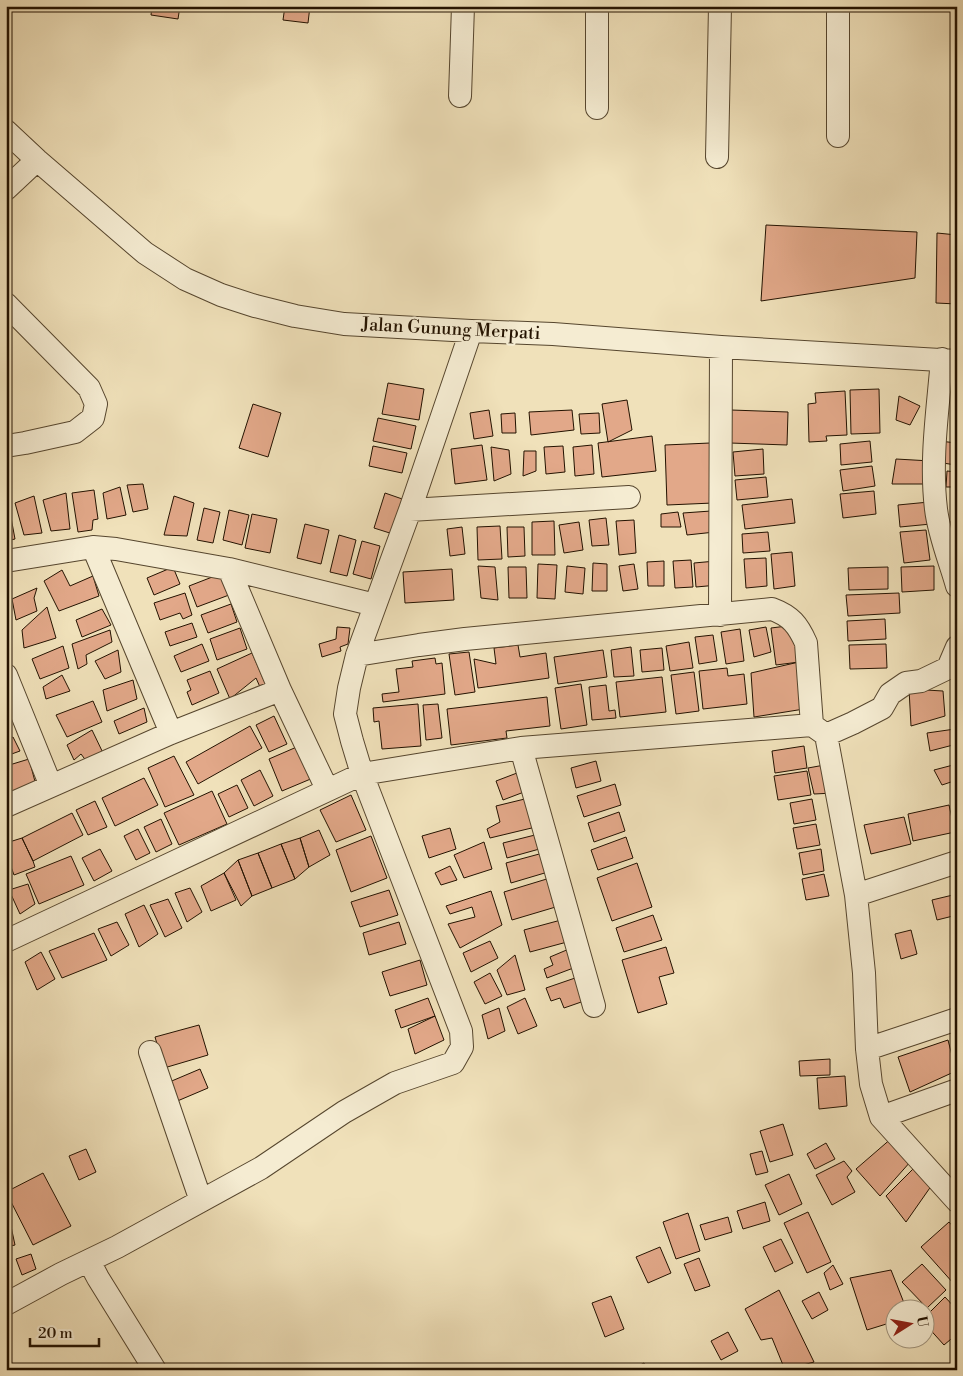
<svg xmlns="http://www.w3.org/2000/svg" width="963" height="1376" viewBox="0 0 963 1376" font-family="'Libre Bodoni',serif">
<rect width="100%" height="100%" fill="#f0e1ba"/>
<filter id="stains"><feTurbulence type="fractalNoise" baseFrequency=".004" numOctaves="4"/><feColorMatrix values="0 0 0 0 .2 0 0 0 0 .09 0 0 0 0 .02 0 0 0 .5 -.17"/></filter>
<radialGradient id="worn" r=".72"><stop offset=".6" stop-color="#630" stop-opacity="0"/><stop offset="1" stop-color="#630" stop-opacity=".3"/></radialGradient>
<path fill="#e2a889" stroke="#231200" d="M152,6H180L178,19L151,15Z
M285,6H310L308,23L283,20Z
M766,225L917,232L915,278L761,301Z
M937,233L957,235V304L936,303Z
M388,383L424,389L419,420L382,414Z
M879,389L880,433L851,434L850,390Z
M845,391L847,435L826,436L827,441L809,442L808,404L816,403L815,393Z
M899,396L920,406L910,425L896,420Z
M627,400L632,430L608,442L602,404Z
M253,404L281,413L268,457L239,448Z
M489,410L493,436L474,439L470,413Z
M572,410L574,430L531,435L529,412Z
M731,410L788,412L787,445L730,443Z
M515,413L516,433H502L501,414Z
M599,413L600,433L581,434L579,414Z
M378,418L416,426L411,449L373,441Z
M652,436L656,471L602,477L598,443Z
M870,441L872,462L841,465L840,444Z
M939,441L957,443L956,465L936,462Z
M710,443L713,503L667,505L665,445Z
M482,445L487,480L455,484L451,449Z
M592,445L594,474L575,476L573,447Z
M373,446L407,453L402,473L369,466Z
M563,446L565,472L546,474L544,447Z
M491,447L509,450L511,474L494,481Z
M763,449L764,474L735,476L733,452Z
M524,451H536V471L523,476Z
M896,459L931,461L927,484H892Z
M872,466L875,486L843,491L840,470Z
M947,471L957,472V487H946Z
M766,477L768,497L737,500L735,480Z
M143,484L148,509L133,512L127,485Z
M120,487L126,515L107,519L103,493Z
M94,490L98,519L93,520L92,530L78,532L72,493Z
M874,491L876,514L843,518L840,494Z
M66,493L70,529L51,531L43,500Z
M385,493L408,501L396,535L374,528Z
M34,496L42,533L24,535L15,503Z
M174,496L194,503L187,536L164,535Z
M792,499L795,523L745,529L742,505Z
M929,502L931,524L900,527L898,505Z
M6,507H9L15,539L6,541Z
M204,508L220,512L213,543L197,540Z
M229,510L249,515L242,545L223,540Z
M711,511L715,532L687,535L683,513Z
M678,512L681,527H661V514Z
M252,514L277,519L270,553L245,548Z
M606,518L609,545L592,546L589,520Z
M634,520L636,553L619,555L616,521Z
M554,521L555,555H532V522Z
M957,521V542L946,541L944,523Z
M579,522L583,550L564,553L559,525Z
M305,524L329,530L321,564L297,558Z
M500,526L502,559L478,560L477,527Z
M462,527L465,554L450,556L447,529Z
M507,527H524L525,556L508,557Z
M926,530L930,560L904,563L900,532Z
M768,532L770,551L743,553L742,534Z
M339,535L356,540L347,576L330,572Z
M362,541L380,546L371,579L353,574Z
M792,552L795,586L774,589L771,554Z
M766,558L767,586L746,588L744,559Z
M691,560L693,587L675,588L673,561Z
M664,561V586H648L647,562Z
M716,561L718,585L696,587L694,563Z
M593,563L607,564V591H592Z
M538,564L557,565L555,599L537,598Z
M634,564L638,589L623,591L619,566Z
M478,566L495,567L498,600L481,598Z
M567,566L585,568L583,594L565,592Z
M934,566V590L902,592L901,567Z
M173,567L180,584L154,595L147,578Z
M508,567H526L527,598H509Z
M888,567V589L849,590L848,568Z
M452,569L454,600L405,603L403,572Z
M62,570L70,586L93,576L99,596L59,611L44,581Z
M220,574L229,595L197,607L189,586Z
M37,588L34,598L37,611L16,620L12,599Z
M185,593L192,615L183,619L180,613L160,620L154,603Z
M899,593L900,613L848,616L846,595Z
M231,604L237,622L208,633L201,615Z
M47,607L56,638L24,648L22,630Z
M102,609L111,625L82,637L76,620Z
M885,619L886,639L848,641L847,621Z
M192,623L197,637L170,646L165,632Z
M795,625L799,662L776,665L771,628Z
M337,627L350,628L348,644L340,647L341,651L322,657L319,644L336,639Z
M766,627L771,652L754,657L749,630Z
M240,628L247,649L217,660L210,639Z
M740,629L744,661L726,664L721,632Z
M110,630L112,642L86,655L87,664L78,669L72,644Z
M713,635L717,661L699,664L695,637Z
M689,642L693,668L670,671L666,646Z
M202,644L209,661L181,672L174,656Z
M886,644L887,668L850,669L849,645Z
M518,645L520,657L546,653L549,678L478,688L474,659L496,664L494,648Z
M63,646L69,668L40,679L32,659Z
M631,647L634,676L614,677L611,650Z
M662,648L664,670L642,672L640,650Z
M118,650L121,672L105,679L95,661Z
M603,650L607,677L558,684L554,657Z
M469,652L475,692L455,695L449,654Z
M252,653L266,685L260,687L256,678L230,699L217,669Z
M435,658L436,664L442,663L445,694L383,702L382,694L399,692L396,669L413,667L412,661Z
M799,662L804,709L754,717L751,673Z
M727,668L728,676L744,674L747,704L703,709L699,671Z
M210,671L219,693L192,705L187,692L191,690L187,680Z
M694,672L699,711L676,714L671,675Z
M62,675L70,691L46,699L43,687Z
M662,677L666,712L620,717L616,682Z
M133,680L137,699L107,711L103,690Z
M953,681H957V710Z
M581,684L587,725L561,729L555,688Z
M606,685L609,711L615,710L616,718L592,720L589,687Z
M909,689L943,691L945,716L911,726Z
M547,697L550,726L506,731L507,738L451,745L447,709Z
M93,701L102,722L67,737L56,715Z
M418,704L421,746L382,749L379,721L374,722L373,708Z
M438,704L442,738L426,740L423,705Z
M144,708L147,722L119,734L114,721Z
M274,716L287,744L269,752L256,725Z
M250,726L262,748L198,784L186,762Z
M955,729L957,744L930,751L927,733Z
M92,730L104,755L87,762L81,754L74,760L67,745Z
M13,737L20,751L6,756V740Z
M299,746L313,778L282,791L269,759Z
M804,746L807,768L775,773L772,751Z
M174,756L194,795L165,807L148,768Z
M29,759L37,789L6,801V766Z
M596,761L601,781L576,788L571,768Z
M830,764L834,793L814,794L808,768Z
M957,764V780L942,785L934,770Z
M260,770L273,796L254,806L241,780Z
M807,771L811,795L778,800L774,776Z
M517,773L524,792L503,800L496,781Z
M144,778L158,805L115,826L102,798Z
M615,784L621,805L584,817L577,796Z
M237,785L248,808L229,817L218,794Z
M212,791L227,824L179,845L164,813Z
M351,795L366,830L336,842L320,810Z
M533,797L540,826L490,838L487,829L500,822L496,806Z
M812,799L816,820L794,824L790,803Z
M95,801L107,827L88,835L76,810Z
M949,805L955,832L913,841L908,814Z
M619,812L625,831L594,842L588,823Z
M72,813L83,835L33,861L22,838Z
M904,817L911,844L871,854L864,825Z
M161,819L172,844L156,852L144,827Z
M816,824L820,845L797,849L793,828Z
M450,828L456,849L429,858L422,836Z
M138,829L150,853L136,860L124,836Z
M319,830L330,855L309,867L300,838Z
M539,834L543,848L507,858L503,843Z
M371,836L387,878L351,892L336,850Z
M626,837L633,858L598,870L591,850Z
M22,838L33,861L35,867L14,875L6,853V843Z
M300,838L309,867L295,879L281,844Z
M484,842L492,869L464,878L454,855Z
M281,844L295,879L272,888L258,853Z
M100,849L112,871L94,881L82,858Z
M821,849L824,871L803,875L799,853Z
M258,853L272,888L252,896L238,860Z
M543,853L548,872L511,883L506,863Z
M71,856L84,885L39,904L26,874Z
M238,860L252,896L241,906L224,873Z
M637,863L652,907L612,921L597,878Z
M450,866L457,880L441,885L435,873Z
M224,873L236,900L211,911L201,886Z
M824,874L829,896L806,900L802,879Z
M550,878L559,906L512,920L504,892Z
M28,884L35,904L20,914L9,890Z
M190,888L202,912L187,922L175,893Z
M389,890L398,915L360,927L351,902Z
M491,891L502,925L460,948L448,924L475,917L472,907L450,914L446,906Z
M957,894V915L937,920L932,900Z
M168,899L182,928L165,937L150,905Z
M144,905L158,934L139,947L125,914Z
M653,915L662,940L624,952L616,928Z
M561,920L567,942L530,952L524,930Z
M117,922L129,945L111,956L98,929Z
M399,922L406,944L369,955L363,933Z
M911,930L917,954L901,959L895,934Z
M94,933L107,960L62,978L49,951Z
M490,941L498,958L471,972L463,953Z
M666,947L674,973L659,977L667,1004L638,1013L622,960Z
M569,949L576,967L547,978L544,969L553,965L550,957Z
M41,952L55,979L37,990L25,962Z
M515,955L525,990L507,995L497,970Z
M420,960L427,985L390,996L382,972Z
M490,973L502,996L485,1004L474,982Z
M578,977L587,1000L564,1008L560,998L551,1001L546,988Z
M428,998L435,1016L401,1028L395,1010Z
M525,998L537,1026L518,1034L507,1007Z
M499,1008L505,1031L488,1039L482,1015Z
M435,1016L444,1040L415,1054L408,1029Z
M199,1025L208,1055L164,1068L155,1037Z
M948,1040L956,1071L910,1092L898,1057Z
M830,1059V1075L800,1076L799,1061Z
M200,1069L208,1088L175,1102L167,1083Z
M845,1076L847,1106L819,1109L817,1078Z
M783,1124L793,1155L770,1162L760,1131Z
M6,1128L10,1141L6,1142Z
M893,1137L911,1161L880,1196L856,1169Z
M826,1143L835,1159L815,1169L807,1154Z
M86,1149L96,1172L79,1180L69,1156Z
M762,1151L768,1172L756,1175L750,1154Z
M844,1161L852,1171L847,1177L855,1192L832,1205L816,1175Z
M917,1165L934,1182L906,1222L886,1196Z
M43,1173L71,1226L33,1245L6,1192Z
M789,1174L802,1204L779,1215L765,1185Z
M765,1202L770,1221L743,1229L737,1211Z
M6,1203L15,1245L6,1247Z
M808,1212L831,1262L807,1273L784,1223Z
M688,1213L700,1251L676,1259L663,1222Z
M728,1217L732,1232L705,1240L700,1225Z
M949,1222L957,1231V1282L954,1284L921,1247Z
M781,1239L793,1263L775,1272L763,1247Z
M660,1247L671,1273L648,1283L636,1257Z
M31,1254L36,1269L22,1275L16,1259Z
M699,1258L710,1286L695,1291L684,1264Z
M922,1264L946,1290L927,1308L902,1282Z
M833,1265L843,1284L830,1290L824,1273Z
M891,1270L906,1308H896V1321L867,1330L850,1278Z
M779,1290L814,1362L785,1370L772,1338L761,1340L745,1309Z
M819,1292L828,1310L812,1319L802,1301Z
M611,1296L624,1329L605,1337L592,1303Z
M945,1297L957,1310V1334L944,1345L926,1325V1316Z
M728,1332L738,1351L721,1360L711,1341Z
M644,1363L648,1370H631Z"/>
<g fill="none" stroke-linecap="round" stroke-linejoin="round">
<g stroke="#56462e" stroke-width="24">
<path id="minor" d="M838,6V136
M460,96L463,6
M597,108V6
M6,131L37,160L145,253L185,279L221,295L255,306L295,316L344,324L471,331L553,334L721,347L957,361
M717,157L720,6
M6,189L37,160
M6,304L89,388L96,404L93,418L75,432L25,443L6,446
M942,359C938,409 930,459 936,509C939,535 950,561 957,586
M410,510L629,497
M6,561L93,547
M720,615L721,347
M357,655L419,645L465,639L772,609C791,616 798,625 806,643L812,725
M6,675L51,786
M280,690L327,789
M171,733L93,547L116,549L229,569L375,605
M826,735L853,723L882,708L890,694L906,683L921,681L948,668L957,647
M521,748L594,1006
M6,806L171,733L280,690L229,569
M856,895L957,862
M6,941L362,774L352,741L345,714L349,688L357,655L410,510L471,331
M867,1049L957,1019
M150,1052L201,1201
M881,1117L957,1090
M89,1261L98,1278L155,1370
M6,1304L61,1274L117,1247L261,1168L344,1112L395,1083L453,1063L462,1047L461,1031L362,774L521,748L812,725L826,735L856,895L864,973L867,1049L871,1084L881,1117L957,1201"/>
</g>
<use href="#minor" stroke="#f5ecd2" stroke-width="22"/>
</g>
<g text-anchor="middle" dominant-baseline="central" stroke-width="4.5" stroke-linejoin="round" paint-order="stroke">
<g font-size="18" fill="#231200" stroke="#f5ecd2">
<text transform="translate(451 329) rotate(3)">Jalan Gunung Merpati</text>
</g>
</g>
<rect width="963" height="1376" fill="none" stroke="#f0e1ba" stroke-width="25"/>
<rect x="8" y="8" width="948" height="1361" fill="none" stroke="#231200" stroke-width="2.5"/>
<rect x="12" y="12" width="938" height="1351" fill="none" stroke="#231200"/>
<g transform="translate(910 1324) rotate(79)"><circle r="24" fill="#f5ecd2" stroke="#a1957e"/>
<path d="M0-4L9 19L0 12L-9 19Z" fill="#8f2418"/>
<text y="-8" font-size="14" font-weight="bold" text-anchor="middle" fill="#231200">U</text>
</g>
<path d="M30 1338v8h69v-8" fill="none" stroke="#231200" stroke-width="2.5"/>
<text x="38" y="1338" font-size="15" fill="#231200" stroke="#f5ecd2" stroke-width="4" paint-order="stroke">20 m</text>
<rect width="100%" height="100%" filter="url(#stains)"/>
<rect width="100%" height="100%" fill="url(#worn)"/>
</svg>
